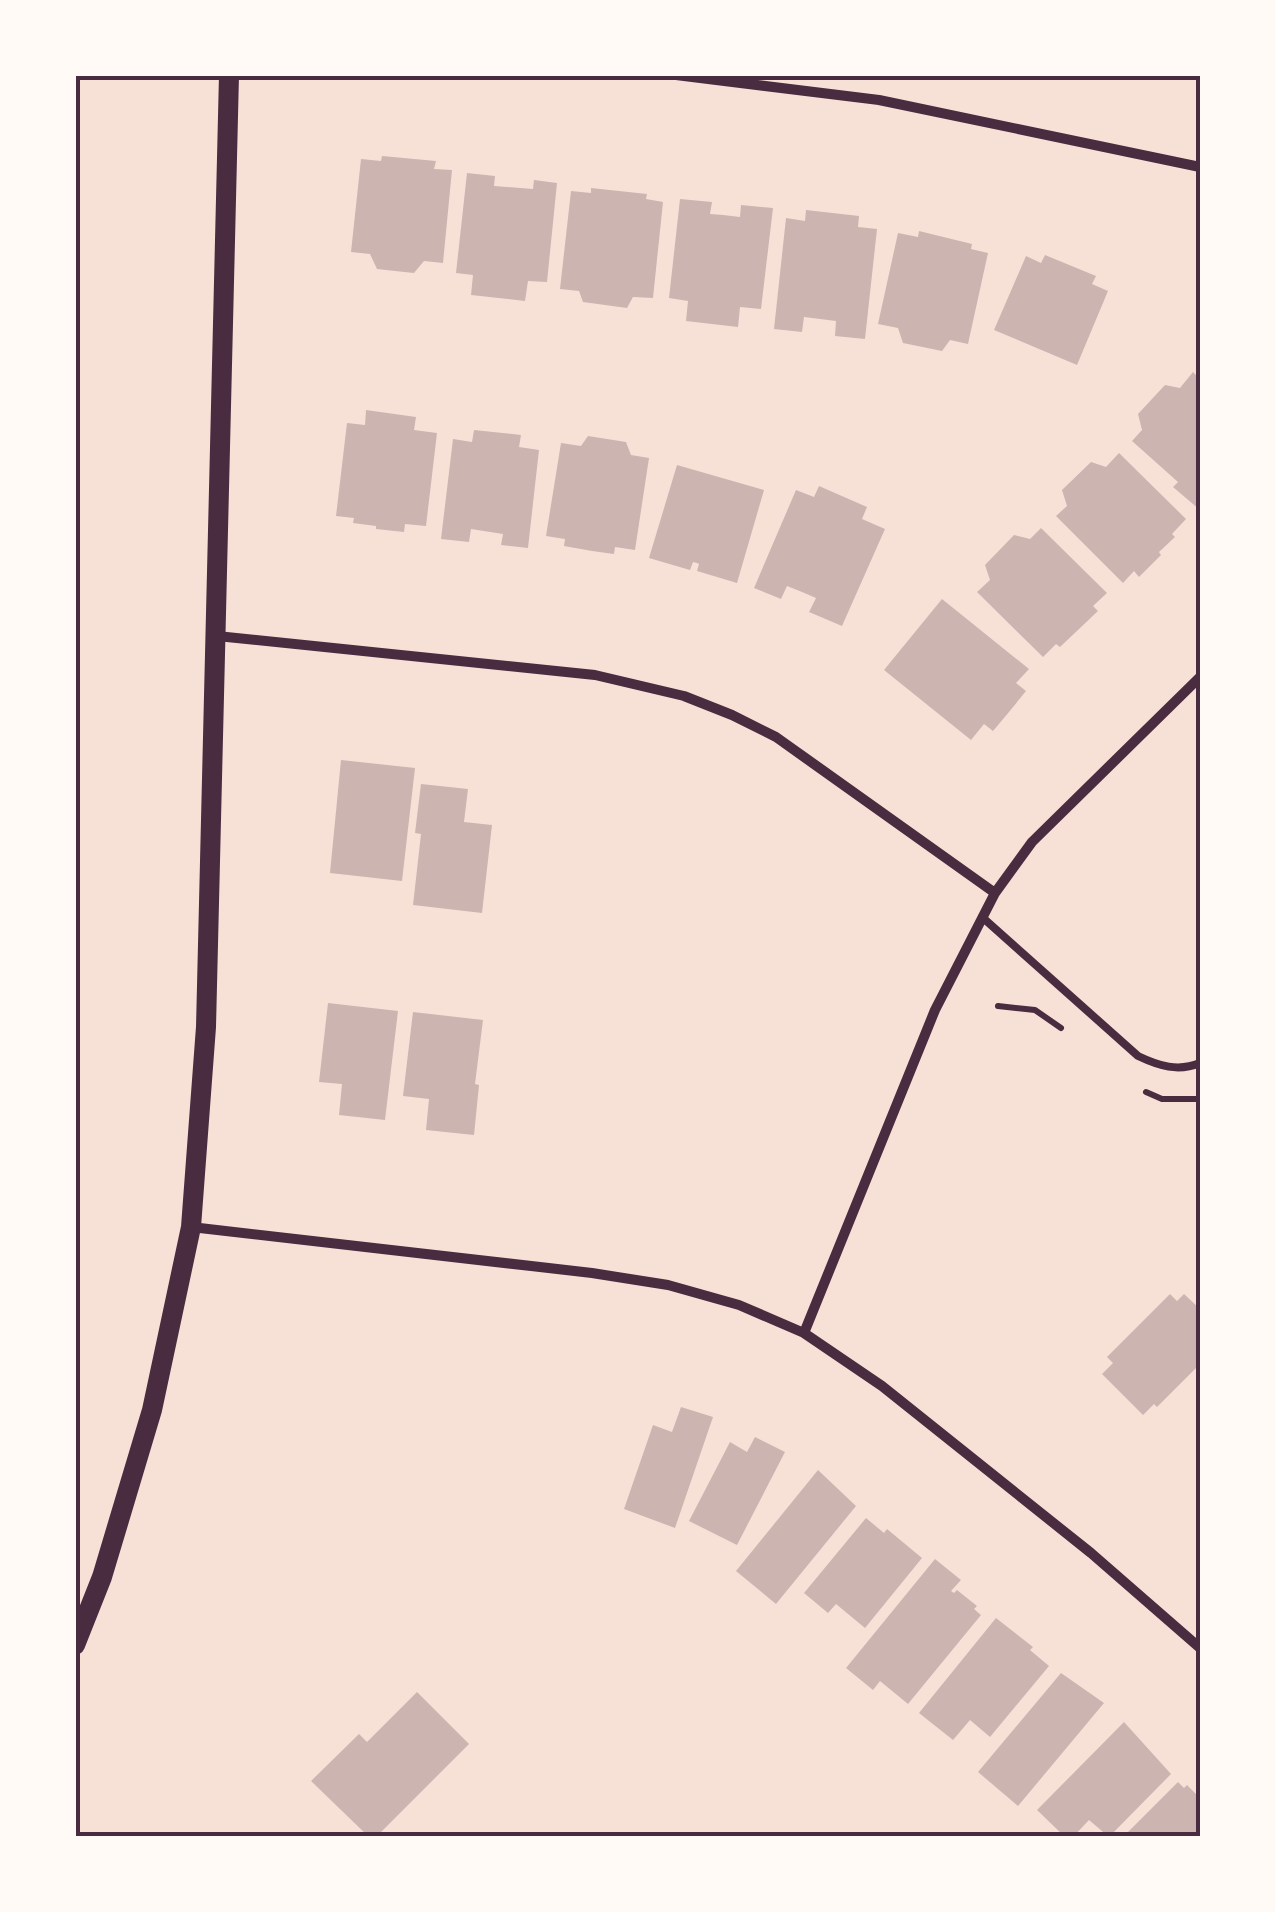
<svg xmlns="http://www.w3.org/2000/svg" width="1275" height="1912" viewBox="0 0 1275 1912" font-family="Quicksand,sans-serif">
<rect width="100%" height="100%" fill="#f7e1d7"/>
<path fill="#ccb4b1" d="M382,156L436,161L434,169L452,170L443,263L424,261L414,273L395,271L377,269L370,254L351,252L361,159L381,161Z
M467,173L495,176L494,186L533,189L534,180L557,183L547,282L528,281L525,301L471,295L473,275L456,273Z
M591,188L647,194L646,199L663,202L653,298L633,297L627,308L583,302L579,291L560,289L571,191L591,193Z
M680,199L712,202L710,214L723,215L740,217L741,205L773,208L761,309L740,307L738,327L686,321L688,301L669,298Z
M806,210L859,216L858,227L877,229L865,339L835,336L836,321L804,317L802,332L774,329L786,218L805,221Z
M919,231L972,244L971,249L988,253L968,344L950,340L942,351L903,343L898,328L878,324L898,233L918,237Z
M1045,255L1096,276L1092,284L1108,291L1077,365L994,330L1026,256L1041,263Z
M1193,372L1200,379V510L1173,487L1178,482L1132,441L1142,430L1138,414L1165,385L1180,388Z
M366,410L416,417L414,430L437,433L426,526L405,524L404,532L376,529V526L353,523L354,518L336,516L347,423L365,425Z
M474,430L521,435L519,447L539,450L528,548L501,545L503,534L471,529L469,542L441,539L453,439L472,442Z
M588,436L626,442L631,455L649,458L635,550L615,547L614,554L592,551L564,546L565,539L546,536L561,443L581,446Z
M1119,453L1186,519L1172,534L1175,537L1159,552L1161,555L1139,577L1134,571L1123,583L1056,516L1067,506L1062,490L1091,462L1106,467Z
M677,465L764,490L737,583L697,571L699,564L697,563L693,562L690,570L649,558Z
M819,486L867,507L862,519L885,529L842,626L809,612L816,598L802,592L787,586L781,599L754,588L796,490L814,497Z
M1041,528L1107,593L1093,606L1098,611L1060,647L1056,644L1043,657L977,592L990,580L985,565L1014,535L1030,539Z
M942,599L1029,669L1016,683L1026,691L1009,712L993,731L984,724L971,740L884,670Z
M341,760L415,768L402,881L330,873Z
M421,784L468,789L464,822L492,825L482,913L413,905L421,834L415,833Z
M328,1003L398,1011L385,1120L339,1115L342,1084L319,1082Z
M413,1012L483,1020L475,1084L479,1085L474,1135L426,1130L429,1099L403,1096Z
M1170,1294L1177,1301L1184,1294L1200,1309V1364L1157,1407L1154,1404L1143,1415L1102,1374L1113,1363L1107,1357Z
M681,1407L713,1417L675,1528L624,1509L653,1425L672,1432Z
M755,1437L785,1452L737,1545L689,1521L730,1442L747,1452Z
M818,1470L856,1506L776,1604L736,1571Z
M866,1518L884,1533L887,1529L922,1558L865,1628L836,1604L828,1613L804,1593Z
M935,1559L961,1580L951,1591L954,1593L957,1590L977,1606L974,1609L981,1615L908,1704L880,1681L873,1690L846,1668Z
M996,1618L1033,1647L1030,1650L1049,1666L990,1737L970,1720L953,1740L919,1713Z
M1061,1673L1104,1703L1018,1806L978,1772Z
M417,1692L469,1744L376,1837H369L311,1781L359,1734L367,1742Z
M1124,1722L1171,1774L1109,1837L1089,1820L1073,1837H1065L1037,1810Z
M1178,1782L1184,1788L1187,1785L1200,1798V1837H1123Z"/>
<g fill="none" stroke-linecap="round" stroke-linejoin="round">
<path stroke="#4a2c40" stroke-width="6" d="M998,1006L1035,1010L1061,1028
M1146,1092L1162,1099H1200"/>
<path stroke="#4a2c40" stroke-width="8" d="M982,917L1138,1056C1159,1066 1178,1072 1200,1063"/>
<path stroke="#4a2c40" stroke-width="10" d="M676,75L879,100L1200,167
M217,636L595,675L684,696L732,715L776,737L995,893
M191,1227L592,1273L668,1285L739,1305L804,1333L882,1386L1091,1553L1200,1648
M804,1333L935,1010L995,893L1032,842L1200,677"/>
<path stroke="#4a2c40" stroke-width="20" d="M75,1645L102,1577L152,1410L191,1227L206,1027L229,75"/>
</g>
<rect width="1275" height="1912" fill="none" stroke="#fffaf5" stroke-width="155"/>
<rect x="78" y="78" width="1120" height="1756" fill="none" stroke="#4a2c40" stroke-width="4"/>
</svg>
